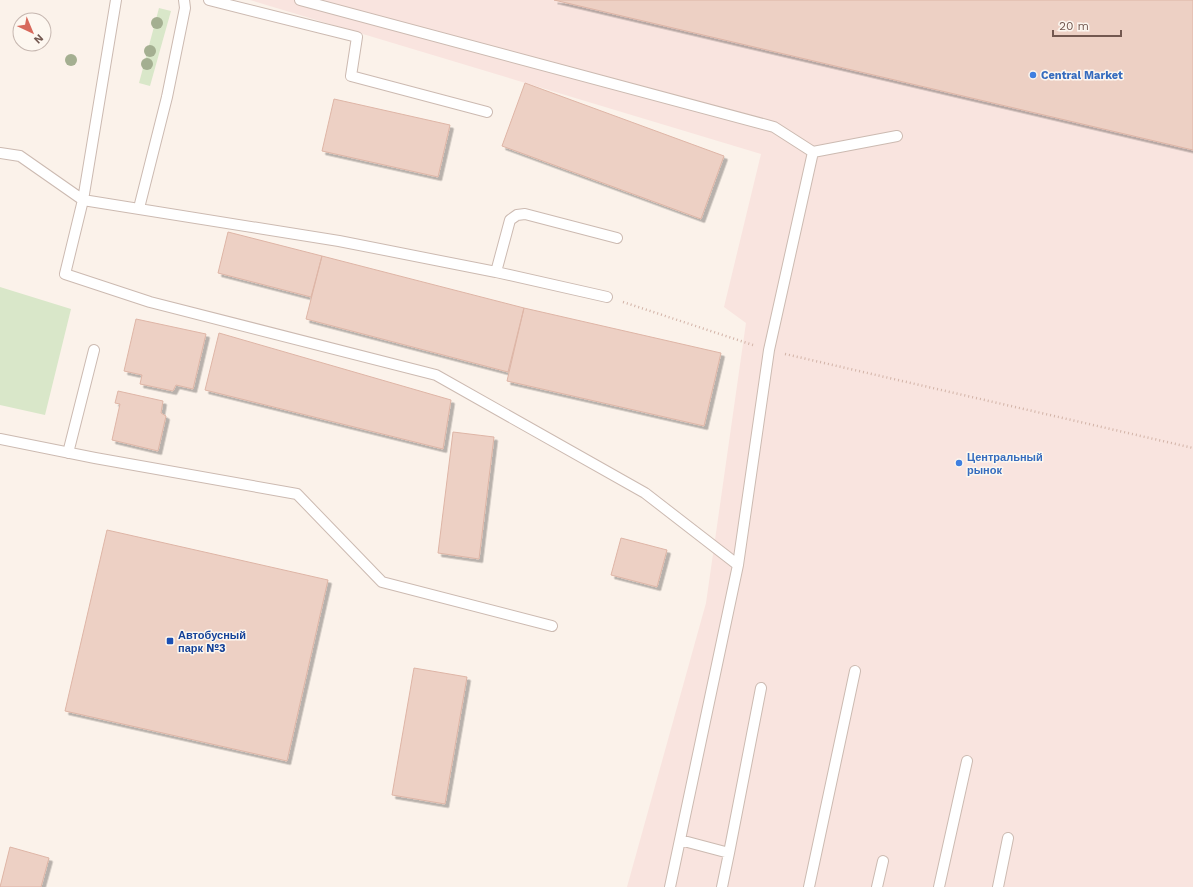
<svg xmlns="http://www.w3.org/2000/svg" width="1193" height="887" viewBox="0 0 1193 887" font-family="'Work Sans',sans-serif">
<defs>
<filter id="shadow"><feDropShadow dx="3.5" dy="3.5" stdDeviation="0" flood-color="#0004"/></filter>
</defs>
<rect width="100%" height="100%" fill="#fbf2ea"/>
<path fill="#f9e4df" d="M250,0H1193V887H627L706,603L746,323L724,307L761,154Z"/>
<path fill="#d9e7c9" d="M159,8L171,11L150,86L139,83Z
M0,287L71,309L45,415L0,405Z"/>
<path fill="#edd0c4" stroke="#deb5a6" filter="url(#shadow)" d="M554,0H1193V150Z
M525,83L724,156L701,219L502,146Z
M334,99L450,125L438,177L322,151Z
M228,232L322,256L311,297L218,273Z
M322,256L524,308L508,372L306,319Z
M524,308L721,353L704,426L507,381Z
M136,319L206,334L193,389L176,385L173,391L140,384L142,375L124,371Z
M219,333L451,400L443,449L205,390Z
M118,391L163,401L161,413L166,416L158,451L112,440L120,404L115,403Z
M453,432L494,437L479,559L438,553Z
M107,530L328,580L287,761L65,711Z
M621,538L667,550L657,587L611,575Z
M414,668L467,677L445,804L392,795Z
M10,847L49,858L41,887H0Z"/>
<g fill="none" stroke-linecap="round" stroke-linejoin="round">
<g stroke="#ccbab1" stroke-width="12">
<path id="service" d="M116,0L83,200L65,274L150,302L436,375L645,493L738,565L670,887
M209,0L357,37L351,76L487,112
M300,0L774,127L813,152L769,350L738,565
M813,152L897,136
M0,153L20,156L83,200L339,241L496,272L510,220L517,215L525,214L617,238
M139,208L167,97L185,8L184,0
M496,272L607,297
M0,439L95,458L297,494L382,582L552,626
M68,453L94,350
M680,840L729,853L722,887
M729,853L761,688
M809,887L855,671
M877,887L883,861
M939,887L967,761
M998,887L1008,838"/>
</g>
<path stroke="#d2b3a7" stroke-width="2.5" stroke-dasharray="1 3" stroke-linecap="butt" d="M623,302L753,345
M785,354L1193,448"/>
<use href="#service" stroke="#fff" stroke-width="10"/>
</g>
<g fill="#a4af91">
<circle cx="157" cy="23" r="6"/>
<circle cx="150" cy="51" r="6"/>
<circle cx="71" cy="60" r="6"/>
<circle cx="147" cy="64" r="6"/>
</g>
<g fill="#3f7fe0" stroke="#fdf7f0" stroke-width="1.5">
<circle cx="1033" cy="75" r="4"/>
<circle cx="959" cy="463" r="4"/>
</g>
<rect fill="#1a4fb4" stroke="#fdf7f0" stroke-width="1.5" x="166" y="637" width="8" height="8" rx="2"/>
<g text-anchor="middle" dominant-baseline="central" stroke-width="3" stroke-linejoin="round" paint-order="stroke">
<g font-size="11" font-weight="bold" fill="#366cbe" stroke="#fdf7f0" text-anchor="start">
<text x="1041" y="75">Central Market</text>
<text x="967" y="457">Центральный<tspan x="967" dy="13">рынок</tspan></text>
</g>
<g font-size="11" font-weight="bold" fill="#164399" stroke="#fdf7f0" text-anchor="start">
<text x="178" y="635">Автобусный<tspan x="178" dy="13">парк №3</tspan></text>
</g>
</g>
<g transform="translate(32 32) rotate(136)"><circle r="19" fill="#fdf7f0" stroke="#c6b7b0"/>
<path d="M0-3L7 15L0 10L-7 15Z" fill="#d7695c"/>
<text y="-6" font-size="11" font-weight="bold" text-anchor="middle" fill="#735850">N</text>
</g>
<path d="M1053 30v6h68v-6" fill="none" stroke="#735850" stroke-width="2"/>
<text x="1059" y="30" font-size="12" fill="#735850" stroke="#fdf7f0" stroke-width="3" paint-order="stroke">20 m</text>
</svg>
